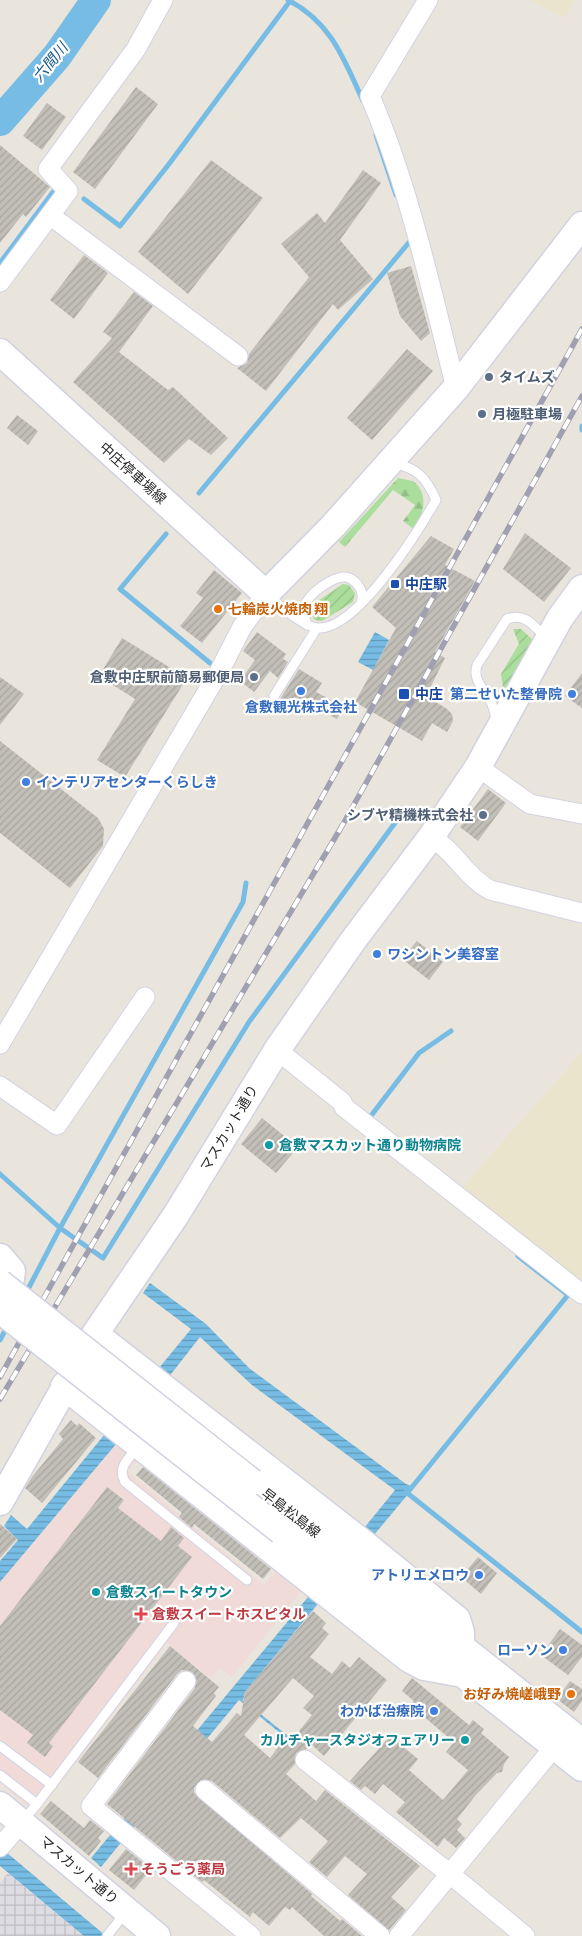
<svg xmlns="http://www.w3.org/2000/svg" width="582" height="1936" viewBox="0 0 582 1936" font-family="'Asap Condensed','Noto Sans JP',sans-serif">
<defs>
<pattern id="industrial-grid" width="8" height="8" patternUnits="userSpaceOnUse" patternTransform="scale(1.25)"><rect width="8" height="8" fill="#dedce3"/><path d="M0 4h8M4 0v8" fill="none" stroke="#bebdc3"/></pattern>
<pattern id="forest-firs" width="22" height="20" patternUnits="userSpaceOnUse" patternTransform="scale(1.25)"><rect width="22" height="20" fill="#abdd9c"/><path d="M5 1l3.5 6h-7zM16 11l3.5 6h-7z" fill="#93be86"/></pattern>
<pattern id="garden-furrows" width="10" height="10" patternUnits="userSpaceOnUse" patternTransform="scale(1.25)"><rect width="10" height="10" fill="#abdd9c"/><path d="M-1 1l2-2M0 10L10 0M9 11l2-2" fill="none" stroke="#93be86"/></pattern>
<pattern id="water-rules" width="6" height="5" patternUnits="userSpaceOnUse" patternTransform="scale(1.25)"><rect width="6" height="5" fill="#76bce4"/><path d="M0 2.5h6" fill="none" stroke="#6199b9"/></pattern>
<pattern id="building-hatch" width="6" height="6" patternUnits="userSpaceOnUse" patternTransform="scale(1.25)"><rect width="6" height="6" fill="#c2bfb8"/><path d="M-1 1l2-2M0 6l6-6M5 7l2-2" fill="none" stroke="#a7a49e"/></pattern>
</defs>
<rect width="100%" height="100%" fill="#eae5dc"/>
<path fill="url(#industrial-grid)" d="M8,1873L84,1936H0V1883Z"/>
<path fill="#eae4cc" d="M530,0H574L565,18Z
M582,1052V1287L459,1191Z"/>
<path fill="#f0dbd9" d="M122,1437L143,1453L128,1472L264,1585L282,1563L307,1584L232,1677L220,1668L211,1679L167,1643L37,1814L0,1783V1582Z"/>
<path fill="url(#forest-firs)" d="M398,478L413,481C430,494 423,514 415,530L403,521L415,505L393,490L345,547L339,542Z"/>
<path fill="url(#garden-furrows)" d="M343,584L349,585L355,593L353,602L322,621L315,620L310,613L315,603Z
M513,629H521L534,641L513,681L505,688L503,687L501,674L519,644Z"/>
<path fill="url(#water-rules)" d="M375,632L389,640L373,670L358,662Z
M150,1283L206,1324L249,1368L406,1484L414,1487L369,1541L360,1533L395,1490L252,1385L200,1337L122,1437L0,1582V1561L18,1540L4,1526L11,1515L27,1529L191,1329L143,1293Z
M313,1591L322,1599L245,1692L243,1700L448,1864L446,1866L239,1700L101,1867L91,1858Z
M0,1847L106,1936H84L0,1866Z"/>
<g fill="none" stroke-linecap="round" stroke-linejoin="round">
<path stroke="#76bce4" stroke-width="5" d="M288,0C331,22 344,59 363,101
M376,135L396,195
M84,199L120,226L169,164L290,1
M0,263L53,192
M582,426V430
M199,493L411,240L410,237
M166,534L120,589L210,663
M246,883L243,902L60,1228L103,1258L249,1022L400,816
M367,1121L419,1053L451,1031
M0,1174L60,1228L26,1293
M0,1340L7,1327
M406,1492L582,1632
M408,1492L568,1295L518,1256"/>
<path stroke="#76bce4" stroke-width="30" d="M0,121L57,56L96,0"/>
</g>
<path fill="url(#building-hatch)" fill-rule="evenodd" d="M136,87L158,104L95,189L73,172Z
M47,103L66,117L42,150L23,136Z
M0,145L50,187L26,217L23,214L0,243Z
M211,160L263,198L188,294L138,252Z
M363,170L381,183L340,240L373,279L338,310L333,304L266,391L237,368L247,363L249,354L309,277L281,244L317,213L325,223Z
M84,255L108,273L74,319L50,300Z
M411,266L430,333L421,341L400,316L387,273Z
M134,292L153,306L119,352L168,390L173,387L228,438L211,455L189,439L164,463L73,382L112,338L103,332Z
M407,349L433,371L372,440L347,418Z
M17,415L38,431L28,445L7,428Z
M525,533L571,568L544,602L503,569Z
M431,536L454,549L445,565L475,581L435,652L445,658L426,696L447,709L452,714L453,721L447,732L432,723L422,741L355,702L396,628L372,607Z
M214,570L242,593L202,643L180,626L203,598L196,593Z
M257,632L286,654L283,659L288,662L278,678L270,671L254,692L240,681L255,660L243,651Z
M122,638L187,678L125,777L97,760L135,699L99,676Z
M299,669L322,683L316,692L344,707L337,719L304,701L299,710L280,699Z
M582,673V708L565,696Z
M0,677L24,694L0,725Z
M0,741L98,818L104,829L103,846L70,888L0,833Z
M488,789L506,803L478,841L460,827Z
M417,941L443,962L429,980L402,959Z
M262,1118L298,1147L276,1173L241,1144Z
M71,1420L77,1426L79,1423L96,1438L42,1503L25,1488L32,1477L63,1439L59,1434Z
M143,1467L271,1569L263,1579L194,1524L192,1528L179,1517L182,1513L136,1475Z
M107,1487L124,1500L118,1508L161,1541L171,1527L184,1538L178,1546L192,1557L49,1743L53,1746L45,1757L27,1743L33,1735L0,1710V1626Z
M0,1524L17,1539L0,1558Z
M478,1557L497,1573L481,1594L461,1577Z
M313,1611L326,1623L322,1628L329,1634L310,1657L332,1674L342,1661L350,1668L359,1657L387,1680L324,1756L311,1744L307,1749L296,1753L295,1764L286,1774L316,1801L325,1790L420,1866L391,1897L406,1910L389,1930L348,1895L367,1874L345,1856L327,1877L309,1862L328,1841L301,1818L280,1838L212,1781L201,1780L194,1788V1793L312,1894L311,1896L340,1921L342,1919L362,1936H324L292,1907L290,1910L285,1907L269,1926L253,1912L250,1917L204,1880L202,1882L107,1804L195,1688L196,1677L192,1672L182,1670L177,1674L98,1778L78,1762L170,1646L219,1687L214,1693L216,1696L193,1726L212,1742L237,1713L241,1716L245,1692ZM293,1678L314,1696L303,1708L312,1715L290,1742L285,1738L270,1758L244,1735Z
M560,1629L582,1645V1657L568,1675L541,1655Z
M412,1678L469,1725L473,1720L484,1729L481,1733L509,1757L504,1764L502,1772L497,1773L475,1796L457,1819L462,1824L457,1830L465,1838L456,1848L444,1838L438,1847L396,1812L405,1802L383,1784L375,1794L365,1786L361,1790L350,1781L390,1736L418,1759L409,1770L443,1800L468,1770L446,1752L454,1742L410,1705L414,1701L402,1691Z
M570,1681L582,1689V1701L574,1712L557,1699Z
M51,1801L84,1828L90,1820L104,1831L98,1838L101,1841L89,1856L40,1814Z
M126,1849L151,1869L134,1890L109,1870Z"/>
<g fill="none" stroke-linecap="round" stroke-linejoin="round">
<g stroke="#d1d2e1" stroke-width="11">
<path id="lane" d="M267,595C279,604 302,626 317,628C356,632 419,530 436,500C426,477 417,468 393,463
M307,625C305,619 303,612 305,606C308,594 333,576 345,577C351,577 354,581 358,585C363,592 363,596 361,603
M274,696L317,628
M497,722C495,715 494,708 491,702C485,689 472,681 477,665L507,619C525,612 534,626 546,638
M137,1448C128,1459 117,1468 125,1482L247,1580
M0,1746L52,1785
M0,1775L37,1804L22,1822
M37,1804L174,1623
M107,1936L125,1913"/>
</g>
<g stroke="#d1d2e1" stroke-width="21">
<path id="street" d="M428,0L370,96C410,189 431,290 456,388
M51,216L238,356
M0,282L68,191L48,169L136,49L163,0
M478,767L530,804L582,814
M431,837C454,850 466,877 490,890L582,913
M0,1044L220,670L242,627L266,594
M277,1050L342,1102L344,1107L582,1294
M0,1086L57,1125L145,997
M186,1681L91,1806L251,1936
M305,1760L450,1874L525,1936
M205,1790L380,1936
M0,1847L21,1823
M399,1936L555,1746"/>
</g>
<g stroke="#d1d2e1" stroke-width="29">
<path id="secondary" d="M0,352L266,594L333,526L456,388L582,225
M0,1257L12,1271L10,1285L0,1306
M95,1334L366,1545L457,1619L461,1632V1647
M64,1386L409,1659L424,1667L463,1674
M252,1482L582,1742
M0,1502L95,1334L176,1215L277,1050L352,942L431,837L478,767L560,618L582,588
M281,1531L582,1768
M0,1805L157,1936"/>
</g>
<use href="#lane" stroke="#fff" stroke-width="9"/>
<use href="#street" stroke="#fff" stroke-width="19"/>
<use href="#secondary" stroke="#fff" stroke-width="26"/>
<g stroke="#9fa0b2" stroke-width="5.5">
<path id="rail" d="M0,1377L582,329
M0,1399L342,826L582,396"/>
</g>
<use href="#rail" stroke="#fff" stroke-width="4" stroke-dasharray="11" stroke-linecap="butt"/>
<g stroke="#d1d2e1" stroke-width="29" stroke-linecap="butt">
<path id="secondary-bridge" d="M0,1283L252,1482
M0,1310L281,1531"/>
</g>
<use href="#secondary-bridge" stroke="#fff" stroke-width="26"/>
</g>
<g fill="#5c6f8a" stroke="#fff" stroke-width="2">
<circle cx="489" cy="377" r="5"/>
<circle cx="482" cy="414" r="5"/>
<circle cx="254" cy="677" r="5"/>
<circle cx="483" cy="815" r="5"/>
</g>
<g fill="#1a4fb4" stroke="#fff" stroke-width="2">
<rect x="390" y="579" width="10" height="10" rx="2.5"/>
<rect x="398" y="688" width="12" height="12" rx="2.5"/>
</g>
<g fill="#e8710a" stroke="#fff" stroke-width="2">
<circle cx="218" cy="609" r="5"/>
<circle cx="571" cy="1694" r="5"/>
</g>
<g fill="#3f7fe0" stroke="#fff" stroke-width="2">
<circle cx="301" cy="691" r="5"/>
<circle cx="572" cy="694" r="5"/>
<circle cx="26" cy="782" r="5"/>
<circle cx="377" cy="954" r="5"/>
<circle cx="479" cy="1575" r="5"/>
<circle cx="563" cy="1650" r="5"/>
<circle cx="434" cy="1711" r="5"/>
</g>
<g fill="#0f9aa8" stroke="#fff" stroke-width="2">
<circle cx="269" cy="1145" r="5"/>
<circle cx="96" cy="1592" r="5"/>
<circle cx="465" cy="1740" r="5"/>
</g>
<g fill="#e0444e" stroke="#fff" stroke-width="2">
<path d="M138.5 1606.5h5v5h5v5h-5v5h-5v-5h-5v-5h5z"/>
<path d="M128.5 1861.5h5v5h5v5h-5v5h-5v-5h-5v-5h5z"/>
</g>
<g text-anchor="middle" dominant-baseline="central" stroke-width="4.5" stroke-linejoin="round" paint-order="stroke">
<g font-size="14" font-weight="bold" fill="#4e5e75" stroke="#fff" text-anchor="start">
<text x="499" y="377">タイムズ</text>
<text x="492" y="414">月極駐車場</text>
<text x="244" y="677" text-anchor="end">倉敷中庄駅前簡易郵便局</text>
<text x="473" y="815" text-anchor="end">シブヤ精機株式会社</text>
</g>
<g font-size="14" fill="#292929" stroke="#fff">
<text transform="translate(133 473) rotate(42)">中庄停車場線</text>
<text transform="translate(229 1128) rotate(-59)">マスカット通り</text>
<text transform="translate(291 1513) rotate(38)">早島松島線</text>
<text transform="translate(79 1870) rotate(40)">マスカット通り</text>
</g>
<g font-size="14" font-weight="bold" fill="#164399" stroke="#fff" text-anchor="start">
<text x="405" y="584">中庄駅</text>
<text x="415" y="694">中庄</text>
</g>
<g font-size="14" font-weight="bold" fill="#c56008" stroke="#fff" text-anchor="start">
<text x="228" y="609">七輪炭火焼肉 翔</text>
<text x="561" y="1694" text-anchor="end">お好み焼嵯峨野</text>
</g>
<g font-size="14" font-weight="bold" fill="#366cbe" stroke="#fff" text-anchor="end">
<text x="562" y="694">第二せいた整骨院</text>
<text x="301" y="707" text-anchor="middle">倉敷観光株式会社</text>
<text x="36" y="782" text-anchor="start">インテリアセンターくらしき</text>
<text x="387" y="954" text-anchor="start">ワシントン美容室</text>
<text x="469" y="1575">アトリエメロウ</text>
<text x="553" y="1650">ローソン</text>
<text x="424" y="1711">わかば治療院</text>
</g>
<g font-size="14" font-weight="bold" fill="#0d838f" stroke="#fff" text-anchor="start">
<text x="279" y="1145">倉敷マスカット通り動物病院</text>
<text x="106" y="1592">倉敷スイートタウン</text>
<text x="455" y="1740" text-anchor="end">カルチャースタジオフェアリー</text>
</g>
<g font-size="14" font-weight="bold" fill="#be3a42" stroke="#fff" text-anchor="start">
<text x="152" y="1614">倉敷スイートホスピタル</text>
<text x="141" y="1869">そうごう薬局</text>
</g>
<g font-size="15" font-style="italic" fill="#18598e" stroke="#fff">
<text transform="translate(50 62) rotate(-51)">六間川</text>
</g>
</g>
</svg>
